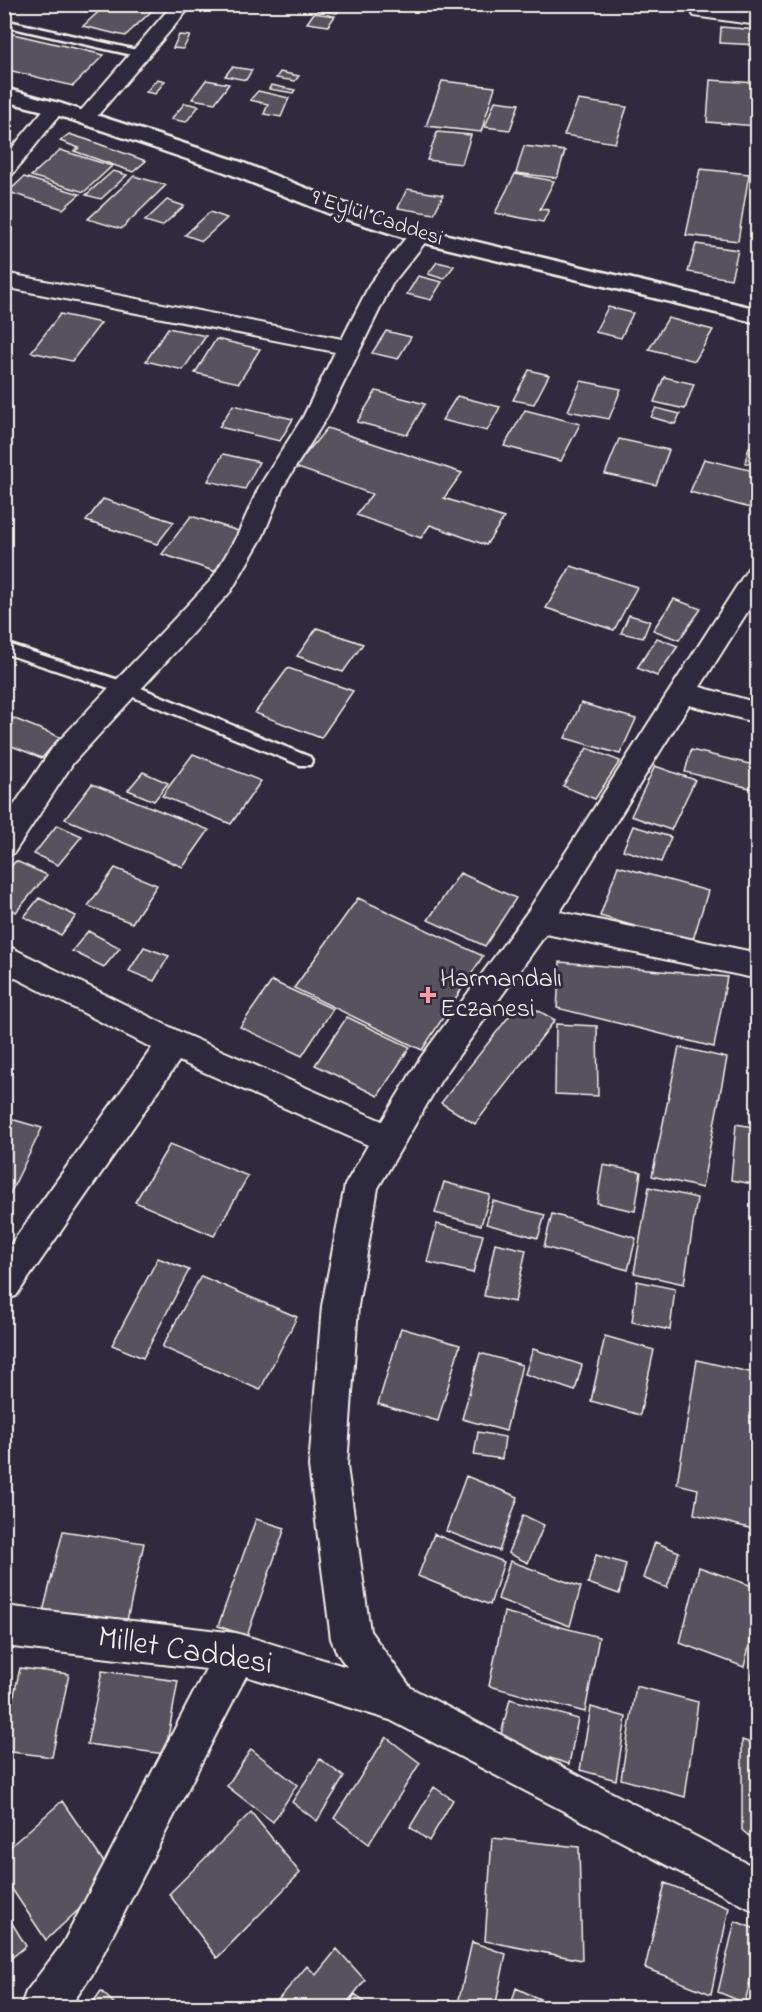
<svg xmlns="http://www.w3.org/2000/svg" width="762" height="2012" viewBox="0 0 762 2012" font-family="'Indie Flower',sans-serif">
<rect width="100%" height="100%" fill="#2f2a3d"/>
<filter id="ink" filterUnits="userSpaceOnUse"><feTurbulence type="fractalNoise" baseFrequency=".0167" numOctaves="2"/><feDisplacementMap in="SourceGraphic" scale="12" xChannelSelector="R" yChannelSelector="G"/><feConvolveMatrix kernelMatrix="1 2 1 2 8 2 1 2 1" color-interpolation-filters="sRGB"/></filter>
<g filter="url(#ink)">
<path fill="#56525f" stroke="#f4f1e8" stroke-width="1.5" d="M107,4H145L156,7L125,36L83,26Z
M320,4H343L337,13L317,10Z
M314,13L335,16L328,26L307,23Z
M721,27L758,30V45L720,43Z
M13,34L104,55L73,86L4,69V42Z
M179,35L190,36L183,49L173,48Z
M232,67L252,70L246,80L225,76Z
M280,72L299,76L295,81L276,78Z
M157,79L165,81L155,94L146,92Z
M206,80L229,84L215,103L192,99Z
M710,80L757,83L756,126L707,122Z
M442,81L495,87L481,132L426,126Z
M271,85L295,90L293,93L269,89Z
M258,91L289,98L281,117L264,114L268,104L250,100Z
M578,100L627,107L615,143L564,135Z
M495,101L519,104L510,130L485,127Z
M185,103L199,106L186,122L171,119Z
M437,132L471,135L462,164L427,160Z
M69,134L88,140L146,161L133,172L74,151L79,148L60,141Z
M524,146L565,151L557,178L516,173Z
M60,150L112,166L84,192L31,176Z
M700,169L749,174L738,241L686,235Z
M113,171L127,175L101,199L86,195Z
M515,174L554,181L540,209L549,210L543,222L495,213Z
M134,176L166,185L121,229L88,219Z
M24,177L80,194L63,209L8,192Z
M407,189L443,195L434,214L398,208Z
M167,200L184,206L162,226L145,221Z
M210,212L227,218L202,241L185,235Z
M696,244L738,250L731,279L688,272Z
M437,262L454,266L444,279L428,274Z
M418,276L442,282L431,300L407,294Z
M608,307L633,313L621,338L595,332Z
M60,314L101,323L72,361L31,352Z
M668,318L713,330L695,361L649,349Z
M168,328L206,336L183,370L146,361Z
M386,331L411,337L398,359L372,353Z
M216,339L260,349L239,383L195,373Z
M529,370L549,375L534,404L513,400Z
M664,377L694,384L685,409L654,402Z
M581,381L621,389L609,419L568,411Z
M376,391L425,404L407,435L357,422Z
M457,396L500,407L487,431L442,420Z
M233,405L293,419L280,441L219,427Z
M656,408L680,414L675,424L651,417Z
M525,410L580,424L561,461L504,446Z
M327,428L462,473L444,498L504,518L486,545L430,525L421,538L356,515L372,494L295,467Z
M619,439L669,450L656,485L605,474Z
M749,447L758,449V465L745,463Z
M223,454L259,462L245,489L208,481Z
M704,459L758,472V510L690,492Z
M103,499L174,522L157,544L86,521Z
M191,516L248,534L220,573L162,554Z
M571,566L637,587L614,630L546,608Z
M674,599L701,609L679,640L653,630Z
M629,615L650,621L643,638L621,633Z
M317,628L363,644L343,672L297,656Z
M657,638L678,646L657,676L637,668Z
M288,668L353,691L321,738L255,713Z
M581,703L636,719L620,754L565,738Z
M10,717L60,737L42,758L4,743V723Z
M587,748L620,761L595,799L563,786Z
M691,750L758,766L754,789L685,772Z
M193,754L261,781L231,824L162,796Z
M655,766L695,780L671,830L631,816Z
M143,772L168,783L154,801L128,790Z
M92,784L209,830L183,867L65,819Z
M57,825L82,836L58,865L34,854Z
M633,826L671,837L661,862L623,850Z
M16,861L47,875L16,912L4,907V874Z
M618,866L708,891L692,943L600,916Z
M115,868L157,885L132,923L88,906Z
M460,873L516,898L485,946L428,920Z
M39,898L76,916L61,935L24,917Z
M358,898L483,956L422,1050L294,988Z
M88,931L120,948L104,967L72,951Z
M144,947L169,956L154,981L129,971Z
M560,962L727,977L714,1047L557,1008Z
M272,981L333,1009L302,1056L240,1027Z
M521,1001L555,1020L475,1124L441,1103Z
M347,1017L410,1047L378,1096L315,1065Z
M556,1024L597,1026L598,1096L555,1094Z
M679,1047L727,1058L702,1188L652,1176Z
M4,1117L42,1128L4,1206Z
M736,1124L758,1128V1185L731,1180Z
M170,1144L248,1176L214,1236L135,1202Z
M603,1165L641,1172L635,1211L597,1203Z
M444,1182L490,1195L481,1225L435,1213Z
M649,1187L697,1198L684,1284L634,1273Z
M493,1201L545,1215L538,1238L486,1224Z
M552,1214L636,1238L628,1270L544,1247Z
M437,1224L483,1235L473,1273L427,1262Z
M495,1243L526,1250L515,1302L484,1296Z
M158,1258L189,1270L143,1358L112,1345Z
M201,1276L297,1317L260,1390L162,1347Z
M637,1281L675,1289L670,1330L632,1322Z
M401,1328L460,1345L438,1421L378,1404Z
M605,1336L654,1350L640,1415L591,1401Z
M533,1349L582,1365L575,1391L525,1374Z
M480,1353L522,1365L506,1431L462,1419Z
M697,1360L758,1374L757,1530L694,1514L698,1489L677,1484Z
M478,1432L505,1437L502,1459L474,1455Z
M466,1476L518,1497L499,1551L446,1531Z
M523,1515L544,1525L528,1563L508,1553Z
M256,1519L285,1528L247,1636L218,1626Z
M63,1531L144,1543L126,1625L43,1612Z
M434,1534L504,1562L490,1605L418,1576Z
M655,1542L679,1552L667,1588L643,1578Z
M596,1555L626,1564L619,1594L588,1583Z
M510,1561L581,1587L570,1626L498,1599Z
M699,1567L758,1588V1610L744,1667L680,1643Z
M504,1612L599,1637L585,1712L489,1686Z
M758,1652V1680L751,1678Z
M20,1668L69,1674L52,1757L4,1751V1740Z
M102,1671L178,1681L165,1754L87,1744Z
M636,1686L698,1702L685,1797L621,1779Z
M510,1699L578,1719L569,1764L499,1742Z
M591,1707L626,1717L616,1780L580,1770Z
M386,1737L420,1763L369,1844L334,1818Z
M742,1740L758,1745V1844L742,1830Z
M251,1749L297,1785L273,1822L227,1786Z
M320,1759L344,1777L317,1821L292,1802Z
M434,1787L453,1800L429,1841L410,1827Z
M62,1801L114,1877L46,1940L4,1877V1852Z
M251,1812L300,1873L217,1958L169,1894Z
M492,1838L579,1847L582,1960L485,1941Z
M665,1883L729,1908L711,1994L645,1968Z
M4,1910L26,1946L4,1964Z
M735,1921L758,1930V1945L745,2003L718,1992Z
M472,1942L506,1954L495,2008H457Z
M337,1949L365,1980L343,2008H271L307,1966L316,1975Z
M516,1988L559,2008H510Z
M101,1991L119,2008H89Z
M355,1994L370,2008H346Z"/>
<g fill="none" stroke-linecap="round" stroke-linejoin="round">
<g stroke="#f4f1e8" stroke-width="5">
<path id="lane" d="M4,20L141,51L146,54L141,57L4,26Z
M4,643L131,684L310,757L312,761L310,765H300L121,692L4,653Z"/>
</g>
<g stroke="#f4f1e8" stroke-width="4">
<path id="street" d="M173,4H193L92,122H78L75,118L78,114Z
M693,4H712V8L758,13V25L694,16L692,12Z
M55,102L62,104L65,108L11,176L4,178V158L48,104Z
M420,228L428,230L431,235L392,284L327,417L283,487L263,536L231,591L73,763L14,853L4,856V820L53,747L212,579L237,536L259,487L303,417L335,352L4,287V273L342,339L371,282L412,230Z
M758,564V595L700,687L758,703V723L689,705L560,912L758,953V979L546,934L441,1080L378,1188L358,1306L347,1466L370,1631L411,1688L758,1869V1913L390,1720L246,1676L93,1973L69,2008H20L26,1992L63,1943L206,1669L4,1646V1606L236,1633L347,1667L337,1653L331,1639L309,1466L322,1306L345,1185L368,1145L179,1061L16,1296L4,1300V1254L152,1048L4,972V944L184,1034L382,1121L419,1060L528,911L749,567Z"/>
</g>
<g stroke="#f4f1e8" stroke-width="5">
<path id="primary" d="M4,88L62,104L241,162L346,204L427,230L758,309V323L412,240L330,214L225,172L48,112L4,101Z"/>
</g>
<use href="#lane" fill="#2f2a3d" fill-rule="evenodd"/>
<use href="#street" fill="#2f2a3d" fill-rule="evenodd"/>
<use href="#primary" fill="#2f2a3d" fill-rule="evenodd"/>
</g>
</g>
<path fill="#ff9aa2" stroke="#2f2a3d" stroke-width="2" d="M425 986h6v6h6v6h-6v6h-6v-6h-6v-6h6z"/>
<g text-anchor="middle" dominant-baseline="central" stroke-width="6" stroke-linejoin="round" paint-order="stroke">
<g font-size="22" fill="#f4f1e8" stroke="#2f2a3d">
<text transform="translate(377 219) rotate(18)">9 Eylül Caddesi</text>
</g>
<g font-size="26" fill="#f4f1e8" stroke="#2f2a3d" text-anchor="start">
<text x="440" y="980">Harmandalı<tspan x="440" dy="30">Eczanesi</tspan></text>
</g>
<g font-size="32" fill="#f4f1e8" stroke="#2f2a3d">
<text transform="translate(185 1652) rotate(9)">Millet Caddesi</text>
</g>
</g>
<rect width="762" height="2012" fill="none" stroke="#2f2a3d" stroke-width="24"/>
<rect x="12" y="12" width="738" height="1988" fill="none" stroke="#f4f1e8" stroke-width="2" filter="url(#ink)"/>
</svg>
